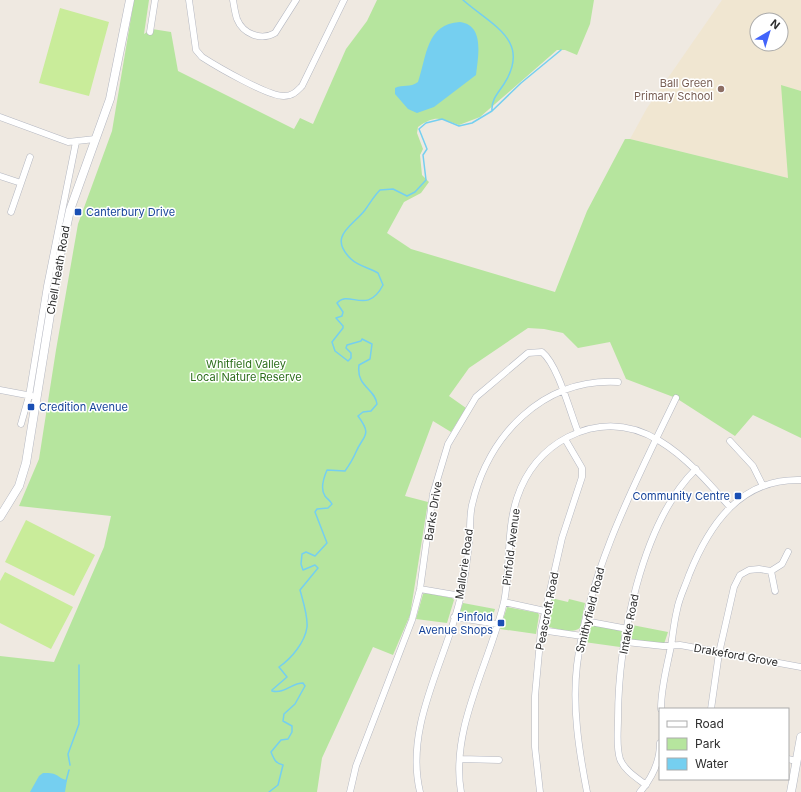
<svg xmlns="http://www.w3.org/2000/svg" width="801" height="792" viewBox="0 0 801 792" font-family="Inter,sans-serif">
<rect width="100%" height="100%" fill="#efe9e1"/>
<path fill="#f0e6d1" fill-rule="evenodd" d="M722,0H801V91L782,86L788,178L630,139L647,108ZM757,20H781V44H757Z"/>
<path fill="#b6e59e" d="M134,0H149L144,34L152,29L171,32L178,71L294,129L300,118L313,124L346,49L367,21L377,0H594L590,24L577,55L565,50H557L480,117L459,125C440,119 437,114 418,127L417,133L423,149L420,155L422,175L429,182L421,193L404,202L387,233L411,249L555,292L587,211L625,139H630L788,178L781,85L801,91V438L753,415L735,436L676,398L626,379L610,342L578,348L563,333L544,329L528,328L469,368L449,396L466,408L451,432L433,421L405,496L428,502L410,615L393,655L373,647L322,758L317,792H0V656L54,662L104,547L111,516L19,506L39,459L56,350L78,224L112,131Z
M426,593L452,598L454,600L447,623L416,619L423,594Z
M551,598L568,602L569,599L585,603L580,628C572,634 558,629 549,627L546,622Z
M463,603L495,609L492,619L490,620L463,617L459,614Z
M507,607L538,613L539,615L536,634L500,629Z
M589,624L622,631L620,647L584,642L587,625Z
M632,625L668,632L664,644L631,640L630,637Z"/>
<path fill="#c9ec9a" d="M60,8L109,22L89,96L39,83Z
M26,520L95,555L74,596L5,562Z
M5,572L73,607L51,649L0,623V581Z"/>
<path fill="#75cff0" d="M460,22C485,25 478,57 476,75L434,107L417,113L408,109L395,94V88C403,84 410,88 418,82C427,56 426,24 460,22Z
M43,773C59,772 57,778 67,780L65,792H30L39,776Z"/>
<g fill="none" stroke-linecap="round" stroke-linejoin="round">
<path stroke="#75cff0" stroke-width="1.5" d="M492,111L521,83L561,50
M70,765L68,754L79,724V665
M66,781L69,770
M269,792L278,785L283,765C275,763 274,759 271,752L281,740L288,739L292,732V726L283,721L284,714L295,704L305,686L303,683C291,683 285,694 272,691V690L287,677L279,667C292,658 305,642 307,627C308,616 303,601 300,590L318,568L315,565L303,570L301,564L302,554L306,552L315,556L327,543L315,512L317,509L328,508L332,504C330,500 328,500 325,496C320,489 324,477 327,470L345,471C350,464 353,459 356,452C363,435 373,436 358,416L363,412L371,411L377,404C375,388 356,387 359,365L370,359L372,344L362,339L361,341L347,345L346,348L351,353V358L348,361L335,351L332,342L343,328V326L336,318L342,316L343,312L337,303C349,289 367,316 383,285L378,273C370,268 358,266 351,259C327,236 353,226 365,210C370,203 374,196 380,190L393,189L407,196L415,192L426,180L423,155L427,149L419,129L426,123L442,119L459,126L472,123L492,111C491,100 498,93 504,84C532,40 491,25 463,0"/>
<g stroke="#b4b7c1" stroke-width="7">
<path id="minor" d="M189,0L196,50L202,57C216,66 269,97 284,96C293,96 297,91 302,86L344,0
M233,0C234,6 235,13 237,19C243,34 261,41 275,33L296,0
M150,32L155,0
M0,117L68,142L95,139
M0,176L21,183
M11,212L30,157
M0,390L32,396
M21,424L29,396L47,286L76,142
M730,441L753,466L763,486
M771,571L775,591
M420,589L461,596
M504,602L545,611
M454,617L497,624
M585,621L628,629
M541,630L582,636
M626,642L663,646L680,645L801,667
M661,709C661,687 667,667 671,646C673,634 674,622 677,610C679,598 685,587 689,575C709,525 740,478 801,480
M711,709L719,653L734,587L740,575L749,570L759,569L771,571L782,564L788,552
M461,759L499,760
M788,759L796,761
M646,785C637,778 624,770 620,759C616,747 618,732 618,719C618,644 641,523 696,469
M350,792L356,766L412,620L420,589L433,494L448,444L476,397L528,353L542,352C558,365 570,412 578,432
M420,792C404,724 447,660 461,595C466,575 468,553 470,532C470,523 470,514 472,505C488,435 543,378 618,382
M461,792C450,728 490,663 504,602C511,568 506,531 517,498C526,471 543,450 568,437C638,402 688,459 730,507
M540,792L535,747V696L541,630L562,538L582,477V468L565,439
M587,792C579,751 572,707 577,665C589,570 635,483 676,398
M640,792C652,778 660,762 660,743"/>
</g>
<g stroke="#b4b7c1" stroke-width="9">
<path id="tertiary" d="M0,517L19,486L26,463L58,265L70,210L110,99L130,0
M791,792L801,737"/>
</g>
<use href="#minor" stroke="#fff" stroke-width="6"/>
<use href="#tertiary" stroke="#fff" stroke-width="8"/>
</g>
<circle fill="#8d6e63" stroke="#fff" stroke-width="1.5" cx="721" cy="89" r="4"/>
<g fill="#1a4fb4" stroke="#fff" stroke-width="1.5">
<rect x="74" y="208" width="8" height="8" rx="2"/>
<rect x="27" y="403" width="8" height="8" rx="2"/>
<rect x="734" y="492" width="8" height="8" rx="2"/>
<rect x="497" y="619" width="8" height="8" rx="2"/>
</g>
<g text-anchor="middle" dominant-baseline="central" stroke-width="3" stroke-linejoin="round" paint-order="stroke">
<g font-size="11" fill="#785e54" stroke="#fff" text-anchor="end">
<text x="713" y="83">Ball Green<tspan x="713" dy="13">Primary School</tspan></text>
</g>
<g font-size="11" fill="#164399" stroke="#fff" text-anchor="start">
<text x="86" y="212">Canterbury Drive</text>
<text x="39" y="407">Credition Avenue</text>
<text x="730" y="496" text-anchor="end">Community Centre</text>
<text x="493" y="617" text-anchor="end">Pinfold<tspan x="493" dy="13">Avenue Shops</tspan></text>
</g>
<g font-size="11" fill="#2e2e2e" stroke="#fff">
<text transform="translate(58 270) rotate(-80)">Chell Heath Road</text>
<text transform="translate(433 511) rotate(-81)">Barks Drive</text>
<text transform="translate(511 547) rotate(-83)">Pinfold Avenue</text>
<text transform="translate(464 564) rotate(-82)">Mallorie Road</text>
<text transform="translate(590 610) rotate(-76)">Smithyfield Road</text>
<text transform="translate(547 611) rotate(-79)">Peascroft Road</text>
<text transform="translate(629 624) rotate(-79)">Intake Road</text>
<text transform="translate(736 655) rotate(10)">Drakeford Grove</text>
</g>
<g font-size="11" fill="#2c6e1b" stroke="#fff">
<text x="246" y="364">Whitfield Valley<tspan x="246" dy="13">Local Nature Reserve</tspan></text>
</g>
</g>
<rect x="659" y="708" width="130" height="72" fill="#ffffff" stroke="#ababab"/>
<rect x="667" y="721" width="20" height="6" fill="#ffffff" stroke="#ababab"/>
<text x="695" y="728" font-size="12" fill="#2e2e2e">Road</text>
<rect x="667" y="738" width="20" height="12" fill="#b6e59e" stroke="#ababab"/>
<text x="695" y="748" font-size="12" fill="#2e2e2e">Park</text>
<rect x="667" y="758" width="20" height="12" fill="#75cff0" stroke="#ababab"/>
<text x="695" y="768" font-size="12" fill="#2e2e2e">Water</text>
<g transform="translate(769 32) rotate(38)"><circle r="19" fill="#ffffff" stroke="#ababab"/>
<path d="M0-3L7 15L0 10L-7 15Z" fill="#4264fb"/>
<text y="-6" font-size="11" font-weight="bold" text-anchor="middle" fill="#2e2e2e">N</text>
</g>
</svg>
